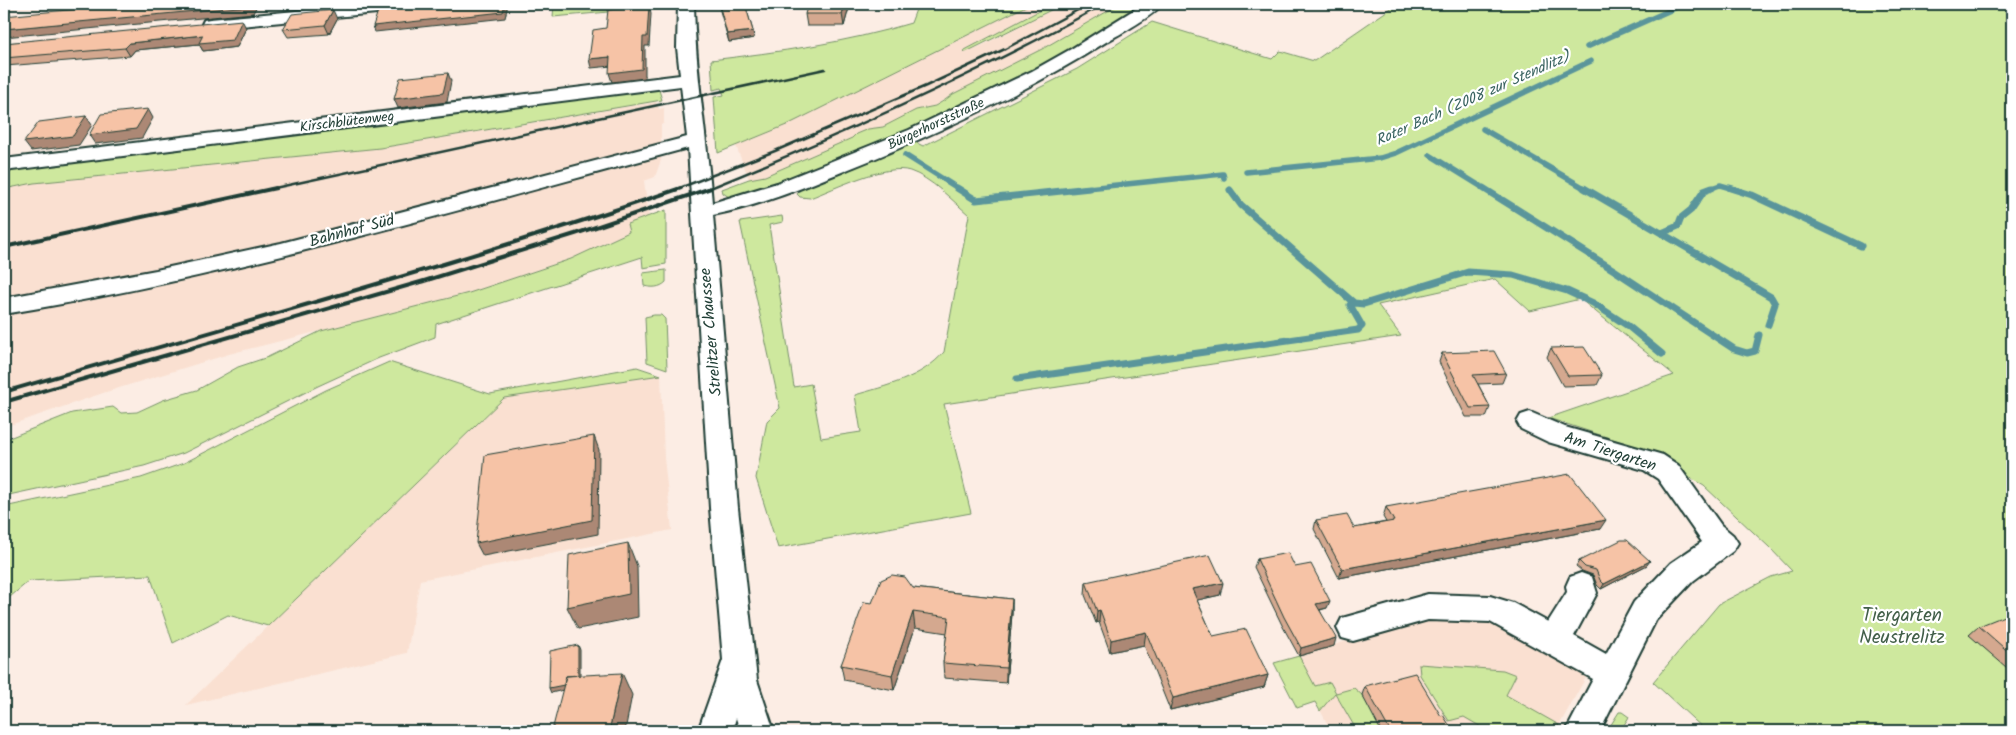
<svg xmlns="http://www.w3.org/2000/svg" width="2016" height="735" viewBox="0 0 2016 735" font-family="Kalam,sans-serif">
<rect width="100%" height="100%" fill="#fcede4"/>
<filter id="ink" filterUnits="userSpaceOnUse"><feTurbulence type="fractalNoise" baseFrequency=".02" numOctaves="2"/><feDisplacementMap in="SourceGraphic" scale="10" xChannelSelector="R" yChannelSelector="G"/><feConvolveMatrix kernelMatrix="1 2 1 2 8 2 1 2 1" color-interpolation-filters="sRGB"/></filter>
<g filter="url(#ink)">
<path fill="#fae0d1" d="M1030,4H1052L963,51L966,52L983,45L1063,4H1120L1042,49L953,94L935,106L916,110L883,127L868,129L856,134L852,138L765,176L749,179L736,146L789,124Z
M656,102L659,109L664,108V123L661,125V160L655,177L644,181L649,217L627,224L629,232L571,259L469,293L229,354L106,392L10,425L4,430V189L34,183L380,148Z
M661,375L664,458L672,530L420,580L407,653L186,705L504,398Z
M1430,616L1495,618L1589,672L1556,731H1331L1316,702L1297,708L1274,663Z"/>
<path fill="#cee89e" stroke="#769269" d="M554,4H653V8L553,17Z
M918,4H1030L789,124L718,153L714,97L724,95L721,88L713,90L711,60C779,52 845,43 911,23Z
M1052,4H1063L966,52L963,51Z
M1120,4H1144L1075,48L1012,80L884,141L742,197H729L723,193L722,189L749,179L765,176L852,138L856,134L868,129L883,127L916,110L935,106L945,100L953,94L1042,49Z
M1397,4H2012V731H1706L1653,682L1719,604L1771,577L1792,571L1769,547L1704,486L1640,448L1548,418L1674,375L1580,299L1530,311L1495,279L1378,305L1401,336L944,404L971,513L778,548L756,478L767,421L780,408L740,222L782,216L783,222L769,225L794,387L811,384L821,438L861,432L855,395C886,386 922,378 944,352L969,215C953,201 931,178 910,171C886,163 834,189 810,198L800,197L797,194L803,186L913,141L923,146L1077,69L1152,22L1272,59L1280,51L1314,61Z
M653,89L659,90L662,100L380,148L34,183L4,189V168Z
M666,210V264L643,268L642,257L436,324L435,337L379,358L318,386L184,453L144,466L4,496V440L72,413L113,407L121,413L137,412L163,400L197,390L238,367L268,357L321,331L469,293L571,259L629,232L627,224Z
M666,270V282C660,288 652,288 644,286L643,273Z
M654,315H661L665,319L667,369L647,362L645,317Z
M389,362L490,394L637,367L661,375L504,398L268,626L228,615L173,643L150,575L29,581L4,602V507L141,478L184,463L326,390Z
M1299,656L1315,686L1330,682L1336,693L1354,688L1362,695L1383,731H1357L1335,693L1320,711L1315,702L1297,708L1274,663Z
M1419,664L1503,670L1516,675L1506,695L1559,725L1556,731H1488L1464,717L1449,721L1420,675Z
M1619,712H1622L1629,717L1620,731H1607Z"/>
<g fill="none" stroke-linecap="round" stroke-linejoin="round">
<path stroke="#5a959b" stroke-width="5.5" d="M1587,47L1684,4
M1483,129L1586,189
M905,155L959,189
M1430,155L1485,189
M1246,172L1380,158L1396,153L1591,61
M1078,189L1223,174L1224,178
M1709,189L1720,185L1734,189"/>
<path stroke="#5a959b" stroke-width="7" d="M957,188L976,200L1090,188
M1483,188L1614,270L1734,349L1747,353L1755,351L1759,335
M1584,188L1771,297L1775,304L1768,325
M1730,188L1752,195L1861,246
M1230,190L1241,205L1354,303L1364,304L1468,272L1513,275L1567,291L1593,303L1628,326L1662,354
M1662,233L1678,226L1681,218L1691,210L1704,191L1712,188
M1017,379L1358,330L1362,326L1350,305L1354,303"/>
<g stroke="#1f3d34" stroke-width="4">
<path id="minor" d="M370,4H427L425,7L419,9L210,29L204,28L202,24L204,20L210,19Z
M678,4H694C695,71 707,136 712,203L777,183L909,130L1032,71L1071,49L1143,4H1162C1154,16 1120,34 1106,42C1025,93 938,133 849,169C805,187 760,206 713,215L738,508L757,680L774,731H740L736,718L732,731H698L723,660L710,508L688,148C461,209 235,276 4,314V298L156,270L281,243L687,137L681,86L4,171V159L680,75L677,48Z
M1530,412L1565,427L1663,455L1678,465L1721,525L1733,535L1738,543L1733,551L1693,581L1656,620L1600,731H1566L1593,679L1490,622L1428,620L1353,641L1342,638L1337,628L1342,618L1428,594L1490,596L1513,603L1548,622L1567,592L1566,586L1570,577L1581,573L1592,577L1597,593L1574,636L1606,654L1634,602L1671,563L1702,542L1658,479L1644,470L1548,442L1521,429L1517,422L1521,415Z"/>
</g>
<use href="#minor" fill="#fff" fill-rule="evenodd"/>
<path stroke="#1f3d34" stroke-width="2.5" d="M270,189L825,69
M677,189L775,151L926,86L1005,49L1089,4
M708,189C843,134 976,75 1104,4"/>
<path stroke="#1f3d34" stroke-width="4" d="M4,247L276,188
M4,392C230,326 458,264 681,188
M4,402L424,281L575,234L711,188"/>
</g>
<path fill="#d4a88f" stroke="#1f3d34" d="M713,4H745L753,31L754,38L729,42L718,4L713,5Z
M850,4L844,26H807L805,14Z
M337,19L329,34L288,37L283,29Z
M246,28L237,47L203,51L199,44L135,50L130,56L5,66L4,68V43Z
M1551,348L1602,375L1597,385L1563,386L1547,357Z
M1442,353L1506,373L1502,383L1478,384L1490,407L1486,417H1466L1439,362Z
M1386,507L1600,529L1339,578L1314,529L1316,520L1354,528L1386,522L1383,517Z
M1257,559L1295,567L1327,608L1320,610L1334,646L1299,656L1282,625L1254,567Z
M1579,561L1647,565L1601,589L1597,585L1593,575L1582,571L1576,566Z
M1086,582L1220,595L1197,600L1213,636L1268,675L1264,687L1170,710L1144,645L1110,652L1099,622L1096,623L1085,595Z
M913,588L1012,599V614L1006,683L944,678L943,663L947,633L915,628L894,690L844,680L841,665L872,603Z
M2012,623V665L2006,667L1969,635L1979,626Z
M1365,686L1453,731H1381L1362,695Z"/>
<path fill="#ac8874" stroke="#1f3d34" d="M250,4H258L253,13L4,37V29Z
M303,4H345L305,8Z
M505,4H508L505,18L375,32L373,26Z
M845,4H850L844,26L842,14Z
M649,6L651,14L649,46H645V78L612,82L609,73L643,37Z
M333,10L337,19L329,34L325,25Z
M242,20L246,28L237,47L203,51L199,44L135,50L130,56L125,48L130,43L203,35Z
M753,31L754,38L729,42L727,34Z
M610,57L612,66L591,68L589,59Z
M448,73L451,81L447,102L398,108L394,99Z
M148,109L153,118L142,138L95,144L89,135Z
M86,116L92,125L79,145L31,151L24,142Z
M594,436L599,450L598,534L483,556L476,543Z
M1606,520L1600,529L1339,578L1342,569Z
M628,543L637,566L638,617L578,629L567,607Z
M1650,561L1647,565L1601,589L1604,584Z
M1223,583L1220,595L1189,602L1192,589Z
M1012,599V614L1006,683V668Z
M1330,601L1327,608L1314,611L1316,604Z
M1100,610L1099,622L1096,623L1097,611Z
M913,612L915,628L894,690L892,675Z
M1146,632L1144,645L1110,652L1111,640Z
M1336,638L1334,646L1299,656L1301,648Z
M578,645L580,650V686L551,693L549,688Z
M2012,662V665L2006,667Z
M622,673L632,695L625,731H609Z
M1268,675L1264,687L1170,710L1173,698Z"/>
<path fill="#f6c3a6" stroke="#1f3d34" d="M132,4H250L249,6L4,29V16Z
M420,4H505L503,12L373,26L379,8L417,5Z
M719,4H745L753,31L727,34Z
M808,4H845L842,14H805Z
M649,6L647,37H643L642,69L609,73L610,57L589,59L593,30L606,28L608,10Z
M333,10L325,25L283,29L292,14Z
M242,20L233,40L199,43L203,35L130,43L125,48L4,58V43Z
M448,73L443,93L394,99L400,78Z
M148,109L136,129L89,135L101,114Z
M86,116L73,136L24,142L39,122Z
M1584,347L1602,375L1568,376L1551,348Z
M1494,351L1506,373L1473,375L1490,407L1470,408L1442,353Z
M594,436L592,520L476,543L485,455Z
M1570,474L1606,520L1342,569L1316,520L1347,515L1354,528L1394,521L1386,507Z
M1621,540H1627L1650,561L1604,584L1600,580L1596,570L1585,567L1579,561Z
M628,543L629,594L567,607L569,555Z
M1288,553L1295,567L1311,564L1330,601L1316,604L1336,638L1301,648L1284,617L1257,559Z
M1210,555L1223,583L1192,589L1213,636L1246,629L1268,675L1173,698L1146,632L1111,640L1100,610L1097,611L1086,582Z
M892,575L905,577L913,588L1012,599L1006,668L943,663L949,617L913,612L892,675L841,665L864,602L872,603L881,580Z
M2004,616L2012,623V655L1979,626Z
M578,645V675L566,676L564,685L549,688L550,651Z
M622,673L609,731H552L566,676Z
M1415,673L1441,716L1443,715L1453,731H1390L1365,686Z"/>
</g>
<g text-anchor="middle" dominant-baseline="central" stroke-width="4.5" stroke-linejoin="round" paint-order="stroke">
<g font-size="14" fill="#1f3d34" stroke="#fff">
<text transform="translate(347 122) rotate(-7)">Kirschblütenweg</text>
<text transform="translate(936 124) rotate(-25)">Bürgerhorststraße</text>
</g>
<g font-size="15" font-style="italic" fill="#38625f" stroke="#fff">
<text transform="translate(1473 99) rotate(-24)">Roter Bach (Z008 zur Stendlitz)</text>
</g>
<g font-size="16" fill="#1f3d34" stroke="#fff">
<text transform="translate(352 231) rotate(-15)">Bahnhof Süd</text>
<text transform="translate(711 332) rotate(-95)">Strelitzer Chaussee</text>
<text transform="translate(1610 452) rotate(18)">Am Tiergarten</text>
</g>
<g font-size="19" fill="#425f49" stroke="#fff">
<text x="1902" y="616">Tiergarten<tspan x="1902" dy="22">Neustrelitz</tspan></text>
</g>
</g>
<rect width="2016" height="735" fill="none" stroke="#fff" stroke-width="20"/>
<rect x="10" y="10" width="1996" height="715" fill="none" stroke="#1f3d34" stroke-width="2" filter="url(#ink)"/>
</svg>
